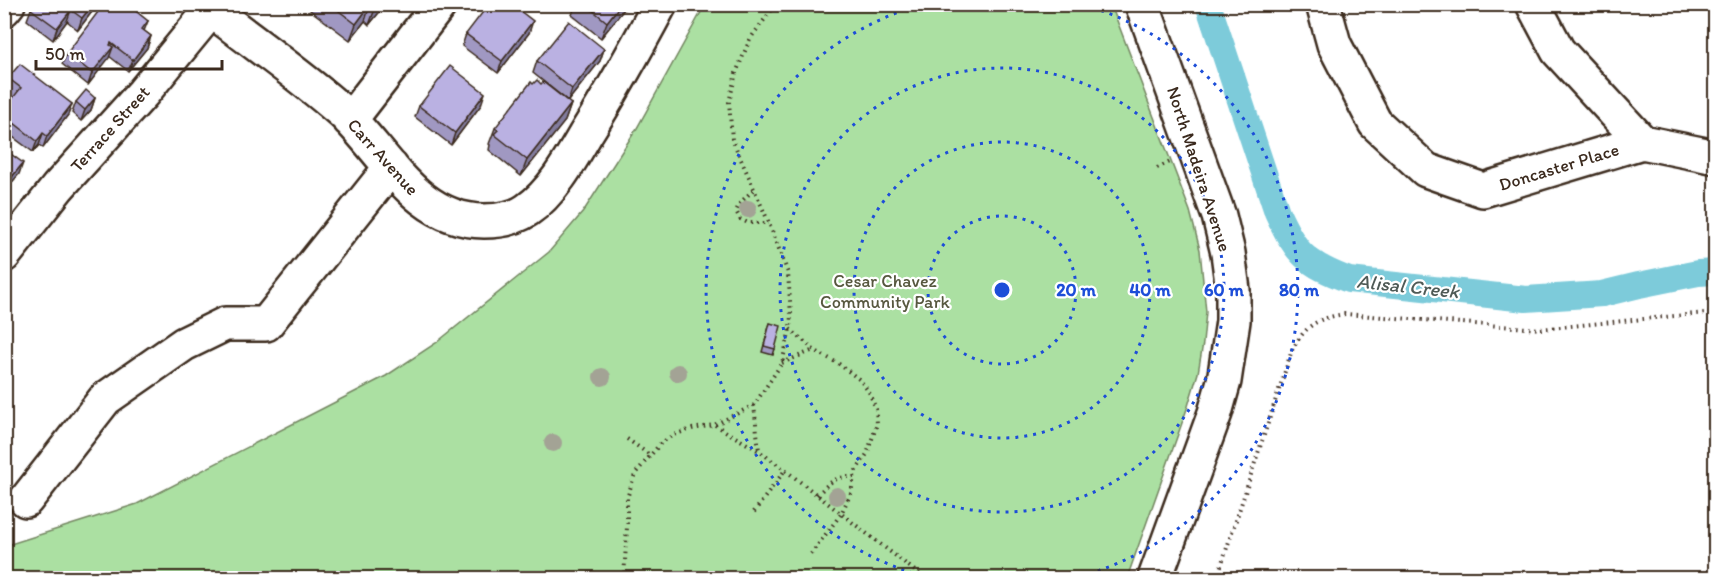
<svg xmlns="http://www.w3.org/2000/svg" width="1720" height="583" viewBox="0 0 1720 583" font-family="Itim,sans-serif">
<rect width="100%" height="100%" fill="#fff"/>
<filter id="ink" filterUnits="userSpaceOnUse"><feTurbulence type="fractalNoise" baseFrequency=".0167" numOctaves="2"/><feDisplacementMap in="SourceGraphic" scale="12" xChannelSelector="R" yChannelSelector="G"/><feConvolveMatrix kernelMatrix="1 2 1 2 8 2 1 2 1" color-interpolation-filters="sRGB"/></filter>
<g filter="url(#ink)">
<path fill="#abe0a2" stroke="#738560" stroke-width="1.5" d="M705,5H1111L1190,211L1200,250L1206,312L1203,343L1198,373L1188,406L1127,578H5L4,546L137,504L386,376L436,343L549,252L583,212L637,128Z"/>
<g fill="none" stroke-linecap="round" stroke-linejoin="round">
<path stroke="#7dcbda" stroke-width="26" d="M1208,4L1277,212C1296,254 1306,264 1349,280L1526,299L1602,294L1639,285L1698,273L1716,272"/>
<g stroke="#3b2a1e" stroke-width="38">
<path id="minor" d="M204,4C249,40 298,73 341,111C385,151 415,221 484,221C499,221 514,219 527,210C552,193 570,161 585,135C612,92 636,49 660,4
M1142,4L1219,216L1228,253L1233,290V321L1224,381L1215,413L1155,578
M1323,4L1334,44L1375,123L1426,170L1483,190L1642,142
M1533,4L1558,51L1642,142L1716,157
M4,9L8,4
M350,120L440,4
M4,255L58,187L143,93L216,4
M26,500L105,399L184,344L225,324H266L391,167"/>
</g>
<path stroke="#3b2a1e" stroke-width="4" stroke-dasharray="1.5 4.5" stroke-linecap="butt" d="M762,4L769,12
M1157,168L1170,162
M753,190L740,203L736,211L740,219L748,223H769
M790,329L814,350L839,364L860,380L869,392L876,409L877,424L867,454L855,472L851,493L841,514L811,554
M782,363L814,350
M754,405L759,451
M715,425L759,451L785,470L924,578
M627,439L650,455
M817,495C830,482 835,476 854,477
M754,512L785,470
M624,578L627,527V498L635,474L660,444L673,435L692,429L714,425L754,405L782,363L790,329L791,315L788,273L769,223L732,139L729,102L736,73L750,39L776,4
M1217,578L1292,350C1306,325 1317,318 1345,314L1540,329L1716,312"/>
<use href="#minor" stroke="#fff" stroke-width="33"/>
</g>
<g fill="#a3a395">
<circle cx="748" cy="209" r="9"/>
<circle cx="678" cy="373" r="9"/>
<circle cx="602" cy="377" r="9"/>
<circle cx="553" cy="443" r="9"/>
<circle cx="837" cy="496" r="9"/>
</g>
<path fill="#a098c2" stroke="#3b2a1e" stroke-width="1.5" d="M34,4H98L78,30L67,21L53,40L27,20L31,9Z
M312,4H386L369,25L365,21L350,40L310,10Z
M628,4L601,38L572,15L574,9L568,5Z
M148,21L144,31L151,36L147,48L128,71L109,56L88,85L62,64L67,53Z
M529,33L498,73L462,46L466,34Z
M604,49L600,61L568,101L533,73L537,61Z
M8,78L72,104L68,115L43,148L39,145L33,152L10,135L9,137L4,134V109L13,97L4,91V88Z
M95,98L91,110L81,121L72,113L76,102Z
M571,104L565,121L521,176L489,150L490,145L489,144L495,128Z
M481,105L451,145L415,117L419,106Z
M770,323L775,349L773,355L762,352Z"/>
<path fill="#827c9e" stroke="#3b2a1e" stroke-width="1.5" d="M93,4H98L78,30L82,18Z
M379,4H386L369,25L375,9Z
M621,4H628L601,38L607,22Z
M370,5L365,21L350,40L356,24Z
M71,10L67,21L53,40L57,28Z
M533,21L529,33L498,73L502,61Z
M151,36L147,48L128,71L133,60Z
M111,43L107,54L113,47L109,58L88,85L92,73Z
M604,49L600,61L568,101L572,89Z
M485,93L481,105L451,145L455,133Z
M95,98L91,110L81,121L85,110Z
M72,104L68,115L43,148L47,136Z
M571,104L565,121L521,176L527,160Z
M43,133L39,145L33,152L37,141Z
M23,163L19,174L4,192L7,183Z"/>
<path fill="#bab1e2" stroke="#3b2a1e" stroke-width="1.5" d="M34,4H93L82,18L71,10L57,28L31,9Z
M104,4H127L148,21L142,29L151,36L133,60L111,43L110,45L113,47L92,73L67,53Z
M330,4H379L375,9L370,5L356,24Z
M489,4H511L533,21L502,61L466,34Z
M585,4H621L607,22Z
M569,21L604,49L572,89L537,61Z
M20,64L72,104L47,136L43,133L37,141L14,123L13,126L4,119V109L21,88L8,78Z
M450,66L485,93L455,133L419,106Z
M537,80L541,84L543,82L571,104L527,160L494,134L498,130L495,128L531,82L533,84Z
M86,90L95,98L85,110L76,102Z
M4,149L23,163L7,183L4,181Z
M770,323L781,326L775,349L764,346Z"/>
</g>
<g fill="none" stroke="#1d4ed8" stroke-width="3" stroke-dasharray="3 6">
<circle cx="1002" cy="290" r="74"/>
<circle cx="1002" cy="290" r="148"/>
<circle cx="1002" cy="290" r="222"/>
<path d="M930 578A297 297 0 0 1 920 5M1084 5A297 297 0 0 1 1074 578"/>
</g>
<g text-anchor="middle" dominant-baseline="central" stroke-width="4.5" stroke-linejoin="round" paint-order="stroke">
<g font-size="18" fill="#3b2a1e" stroke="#fff">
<text transform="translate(110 129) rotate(-48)">Terrace Street</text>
<text transform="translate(383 157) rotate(48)">Carr Avenue</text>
<text transform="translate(1559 167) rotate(-17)">Doncaster Place</text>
<text transform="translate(1199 169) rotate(72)">North Madeira Avenue</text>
</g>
<g font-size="18" fill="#57583f" stroke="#fff">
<text x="885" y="281">Cesar Chavez<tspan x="885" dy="21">Community Park</tspan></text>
</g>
<g font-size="20" font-style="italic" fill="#4f5a56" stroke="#fff">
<text transform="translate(1408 286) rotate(6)">Alisal Creek</text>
</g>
</g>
<circle cx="1002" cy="290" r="9" fill="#1d4ed8" stroke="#fff" stroke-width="3"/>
<g font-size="18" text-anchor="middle" font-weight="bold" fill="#1d4ed8" stroke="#fff" stroke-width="4.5" stroke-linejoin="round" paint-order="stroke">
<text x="1076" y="296">20 m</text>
<text x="1150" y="296">40 m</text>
<text x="1224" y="296">60 m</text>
<text x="1299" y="296">80 m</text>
</g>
<rect width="1720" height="583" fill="none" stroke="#fff" stroke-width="24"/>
<rect x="12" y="12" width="1696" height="559" fill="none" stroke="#3b2a1e" stroke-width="2" filter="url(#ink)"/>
<path d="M36 60v9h186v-9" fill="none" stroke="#3b2a1e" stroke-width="3"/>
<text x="45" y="60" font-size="18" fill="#3b2a1e" stroke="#ffffff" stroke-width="4.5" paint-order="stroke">50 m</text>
</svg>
